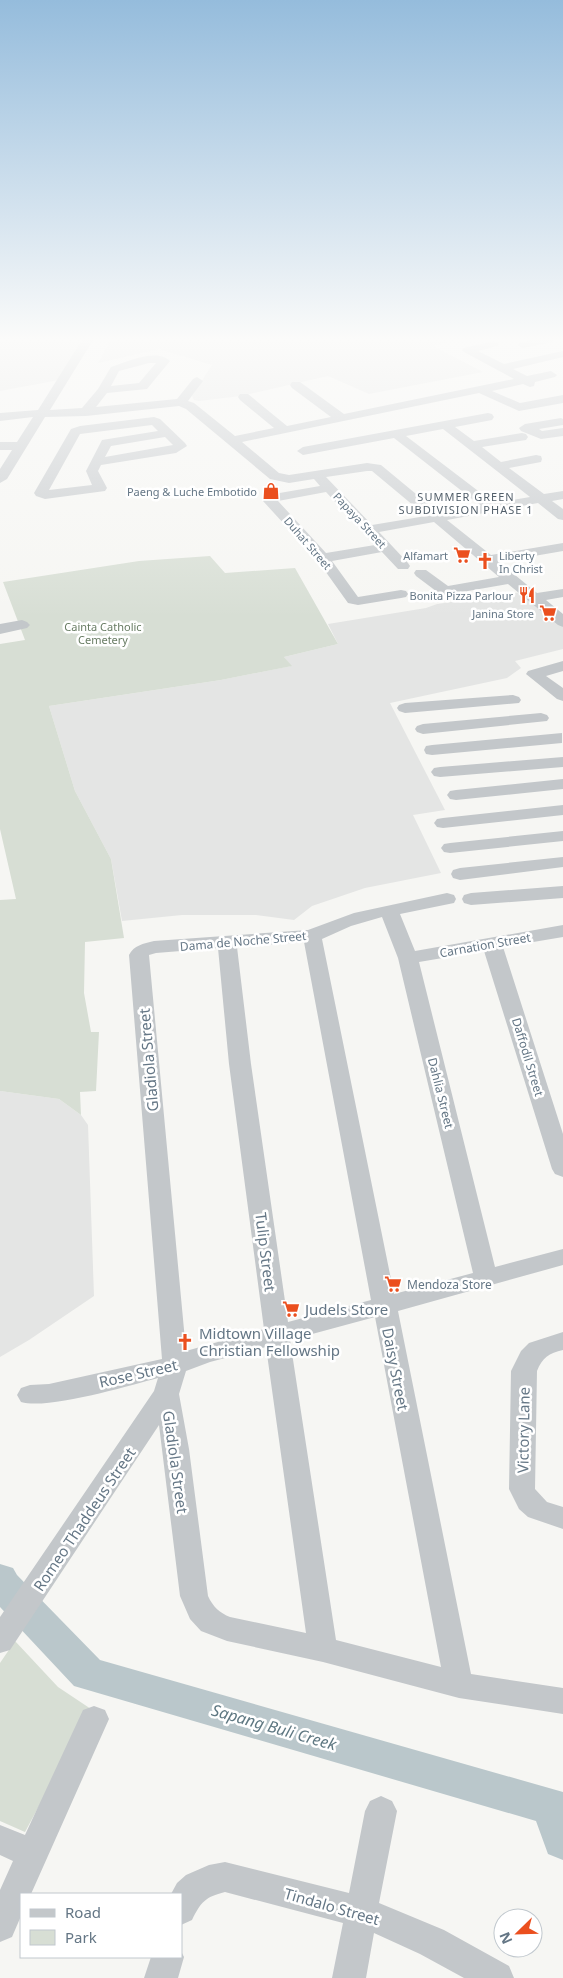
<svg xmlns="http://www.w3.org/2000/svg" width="563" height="1978" viewBox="0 0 563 1978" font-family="'Noto Sans',sans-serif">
<rect width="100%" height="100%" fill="#f6f6f3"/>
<path fill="#e4e5e4" d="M0,340H84L59,380L0,391Z
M111,340H458L433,346L483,372L369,394L328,376L241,396L199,401L194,400L192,396L212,365L159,349L98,363Z
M522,592L563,627V649L515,661L521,668L507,678L390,703L445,810L413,815L441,873L365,888L312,906L294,920L256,915H182L122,921L111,859L75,791L49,706L221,680L291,666L284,657L338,644L328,624L426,608L437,604Z
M0,1091L59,1099L81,1115L88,1125L94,1296L29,1340L0,1357Z"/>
<path fill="#d7ded4" d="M210,556L225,573L295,568L338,644L284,657L292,666L221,680L49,706L75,791L111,859L124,938L85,942L84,993L91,1032H99L96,1091L80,1092L81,1115L59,1099L0,1091V900L16,899L0,829V644L25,640L3,582L139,561Z
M15,1641L58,1687L91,1709L25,1832L0,1821V1663Z"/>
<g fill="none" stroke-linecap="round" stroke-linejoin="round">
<path fill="#bac7cb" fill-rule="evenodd" d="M0,1564L13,1568L17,1575L100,1660L563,1792V1860L548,1854L536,1821L74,1686L0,1607Z"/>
<path fill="#c3c7ca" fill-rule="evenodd" d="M82,340H93L50,410L82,408L98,389L111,367C127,362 156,348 170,361L147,389L107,393L96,407L177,399L193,379L197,377L203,381L188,401L194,403L235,436L274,428L240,400L238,397L240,394H248L287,426L331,417L292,388L290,385L292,382H300L344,414L514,379L464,352L462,350L464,348L493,341L497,342L499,344L497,346L478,351L504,364L563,351V357L513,369L527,376L551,371L557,375L555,377L535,382L534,386L530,387L523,384L492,391L520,403L563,395V403L519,411L479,393L242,442L279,473L289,475L367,463L381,465L439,513L481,506L394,438L303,455L297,451L303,447L488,413L492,414L494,417L492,420L455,427L474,441L522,433L526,434L528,437L526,440L482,447L501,462L536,455L541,456L542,459L541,462L509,468L544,494L563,491V499L552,501L563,509V520L558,519L538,503L447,520L491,555L563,543V551L499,562L537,593L563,589V597L546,600L563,614V627L558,625L508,584L445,595L440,594L416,576L414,573L416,570H426L448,586L499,577L434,522L379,532L408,563L410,566L408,569H398L382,552L332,561L358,597L401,590L406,591L408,594L406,597L401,598L358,605L348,603L318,561L263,501L268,495L320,486L314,479L289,483L270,479L186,409L179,406L86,416L45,417L7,479L0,483V469L12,450H0V442H17L33,417L0,421V413L38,410ZM149,363H156L139,383L111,386L119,371ZM443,429L530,497L494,503L406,436ZM367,471H372L426,516L372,525L326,477ZM326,492L375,545L326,553L278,501Z
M530,340H554L553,342L523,348L517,345L519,343Z
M154,417L160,419L185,443L187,446L176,453L101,465L98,471L107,488L105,491L45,499L36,496L34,493L71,429L80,426ZM152,425L158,431L102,440L86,471L92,485L49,490L80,434ZM165,437L173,445L105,457L111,446Z
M561,418L563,419V425L539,429L542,431L563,428V436L541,439L521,431L519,428L525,424Z
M22,620L27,622L30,625L27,628L0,634V624Z
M563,661V671L546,676L563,688V701L557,699L526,674L528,671Z
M513,695L519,697L521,700L519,703L405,713L399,711L397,708L399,705L405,703Z
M541,713L547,715L549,718L547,721L423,734L417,732L415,729L417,726L423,724Z
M562,733V743L432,755L426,754L424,750L426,746L432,745Z
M563,757V767L440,777L434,776L431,772L434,768L440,767Z
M563,779V789L456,800L450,799L447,795L450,791L456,790Z
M563,805V815L443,828L437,827L434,823L437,819L443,818Z
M563,831V841L450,853L444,852L441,848L444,844L450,843Z
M563,857V867L460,880L453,878L451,874L453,870L460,868Z
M563,886V898L471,905L464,903L462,899L464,895L471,893Z
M447,893L454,895L456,899L454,903L400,914L415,951L563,925V937L503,947L563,1134V1177L555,1174L552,1169L484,951L419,962L495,1267L563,1249V1265L398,1311L471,1674L563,1688V1714L459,1698L323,1662L227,1641L201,1631L190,1619L180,1596L159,1425L10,1650L0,1653V1617L154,1391L158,1378C127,1386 48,1410 21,1402L17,1395L21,1388L30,1385L49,1384L162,1359L129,955C134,945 143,944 154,941L308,930L354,913ZM382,917L398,958L473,1273L394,1294L322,939L351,926ZM304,942L371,1300L288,1322L251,1064L237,947ZM218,948L229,1064L264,1329L186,1351L149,955L156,953ZM375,1317L441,1667L336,1640L290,1340ZM266,1347L306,1633L230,1617C220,1613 213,1607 208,1596L189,1449L179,1394L186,1371L210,1362Z
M563,1332V1350C549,1353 542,1358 537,1371L535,1489L547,1502L563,1507V1529L528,1517L519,1509L509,1489L511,1371L521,1351L529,1343Z
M94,1706L105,1710L109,1719L31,1894H21V1916L12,1937L0,1942V1890L13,1861L0,1855V1825L25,1835L83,1710Z
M381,1796L392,1801L397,1811L379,1903L444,1930L509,1966L514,1978H464L420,1954L374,1933L366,1978H332L343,1923L225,1892C205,1897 201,1902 192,1920L181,1925V1894H171L177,1883L186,1875L209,1865L225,1862L349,1893L365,1811L370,1801Z
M181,1951L184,1957L178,1978H144L151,1957H181Z"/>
</g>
<linearGradient id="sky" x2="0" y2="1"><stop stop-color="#95bcdc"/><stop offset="0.55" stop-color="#fbfbfa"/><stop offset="1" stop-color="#fbfbfa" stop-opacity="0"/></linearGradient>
<rect width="563" height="617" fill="url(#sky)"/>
<defs>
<g id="shop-bare" transform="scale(1.35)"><path d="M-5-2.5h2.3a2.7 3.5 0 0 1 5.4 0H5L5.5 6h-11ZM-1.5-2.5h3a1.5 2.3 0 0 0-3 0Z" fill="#eb4f1e" stroke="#fff" stroke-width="2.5" paint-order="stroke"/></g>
<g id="supermarket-bare" transform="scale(1.35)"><path d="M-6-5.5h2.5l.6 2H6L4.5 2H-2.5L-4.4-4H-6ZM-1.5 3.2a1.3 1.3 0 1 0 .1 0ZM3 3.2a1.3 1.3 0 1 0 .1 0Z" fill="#eb4f1e" stroke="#fff" stroke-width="2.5" paint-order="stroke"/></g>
<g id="church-bare" transform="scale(1.35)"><path d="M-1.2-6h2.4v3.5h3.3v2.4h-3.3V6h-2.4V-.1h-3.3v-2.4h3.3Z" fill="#eb4f1e" stroke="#fff" stroke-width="2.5" paint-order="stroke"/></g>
<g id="restaurant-bare" transform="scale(1.35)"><path d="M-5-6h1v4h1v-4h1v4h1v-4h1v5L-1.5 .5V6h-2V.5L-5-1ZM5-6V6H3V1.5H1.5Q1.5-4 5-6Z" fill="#eb4f1e" stroke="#fff" stroke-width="2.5" paint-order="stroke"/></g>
</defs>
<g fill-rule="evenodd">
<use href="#shop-bare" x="271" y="491"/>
<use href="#supermarket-bare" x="462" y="555"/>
<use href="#church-bare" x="485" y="561"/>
<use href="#restaurant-bare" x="527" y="595"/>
<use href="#supermarket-bare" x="548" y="613"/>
<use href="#supermarket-bare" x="393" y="1284"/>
<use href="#supermarket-bare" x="291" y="1309"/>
<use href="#church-bare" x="185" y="1342"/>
</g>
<g text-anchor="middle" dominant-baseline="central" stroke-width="5" stroke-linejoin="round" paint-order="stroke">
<g font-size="11" fill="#647685" stroke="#fff" text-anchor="end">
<text x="257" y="491">Paeng &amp; Luche Embotido</text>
<text x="448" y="555">Alfamart</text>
<text x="499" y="555" text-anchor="start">Liberty<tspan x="499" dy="13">In Christ</tspan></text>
<text x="513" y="595">Bonita Pizza Parlour</text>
<text x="534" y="613">Janina Store</text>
</g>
<g font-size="11" letter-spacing="1" fill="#525f6a" stroke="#fff">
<text x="466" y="496">SUMMER GREEN<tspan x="466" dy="13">SUBDIVISION PHASE 1</tspan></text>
</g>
<g font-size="11" fill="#647685" stroke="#fff">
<text transform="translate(360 520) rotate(47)">Papaya Street</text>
<text transform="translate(308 543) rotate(49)">Duhat Street</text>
</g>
<g font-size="11" fill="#687c63" stroke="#fff">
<text x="103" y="626">Cainta Catholic<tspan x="103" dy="13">Cemetery</tspan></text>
</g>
<g font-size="12" fill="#647685" stroke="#fff">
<text transform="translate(243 941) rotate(-5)">Dama de Noche Street</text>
<text transform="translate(485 945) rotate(-10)">Carnation Street</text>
<text transform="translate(528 1057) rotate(73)">Daffodil Street</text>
<text transform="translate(441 1093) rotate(76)">Dahlia Street</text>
</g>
<g font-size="12" fill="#647685" stroke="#fff" text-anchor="start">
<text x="407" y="1284">Mendoza Store</text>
</g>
<g font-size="15" fill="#647685" stroke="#fff">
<text transform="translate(148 1060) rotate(-95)">Gladiola Street</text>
<text transform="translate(266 1252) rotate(83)">Tulip Street</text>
<text transform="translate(396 1369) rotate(79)">Daisy Street</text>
<text transform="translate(138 1373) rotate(-13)">Rose Street</text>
<text transform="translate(523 1430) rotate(-89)">Victory Lane</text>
<text transform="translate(176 1462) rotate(82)">Gladiola Street</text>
<text transform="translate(84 1519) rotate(-56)">Romeo Thaddeus Street</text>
<text transform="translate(332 1906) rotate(16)">Tindalo Street</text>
</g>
<g font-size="15" fill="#647685" stroke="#fff" text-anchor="start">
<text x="305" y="1309">Judels Store</text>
<text x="199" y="1333">Midtown Village<tspan x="199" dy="17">Christian Fellowship</tspan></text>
</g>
<g font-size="16" font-style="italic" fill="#5f7882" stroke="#fff">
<text transform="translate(274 1727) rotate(16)">Sapang Buli Creek</text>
</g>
</g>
<rect x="20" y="1893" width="162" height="65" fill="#ffffff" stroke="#c1c8ce"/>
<rect x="30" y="1909" width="25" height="8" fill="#c3c7ca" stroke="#c1c8ce"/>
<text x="65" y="1918" font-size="15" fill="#647685">Road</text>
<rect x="30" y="1930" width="25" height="15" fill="#d7ded4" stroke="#c1c8ce"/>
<text x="65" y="1943" font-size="15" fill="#647685">Park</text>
<g transform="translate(518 1933) rotate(247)"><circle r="24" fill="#ffffff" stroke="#c1c8ce"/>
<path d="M0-4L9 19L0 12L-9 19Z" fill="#eb4f1e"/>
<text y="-8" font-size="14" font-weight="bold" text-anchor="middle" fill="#647685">N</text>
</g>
</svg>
